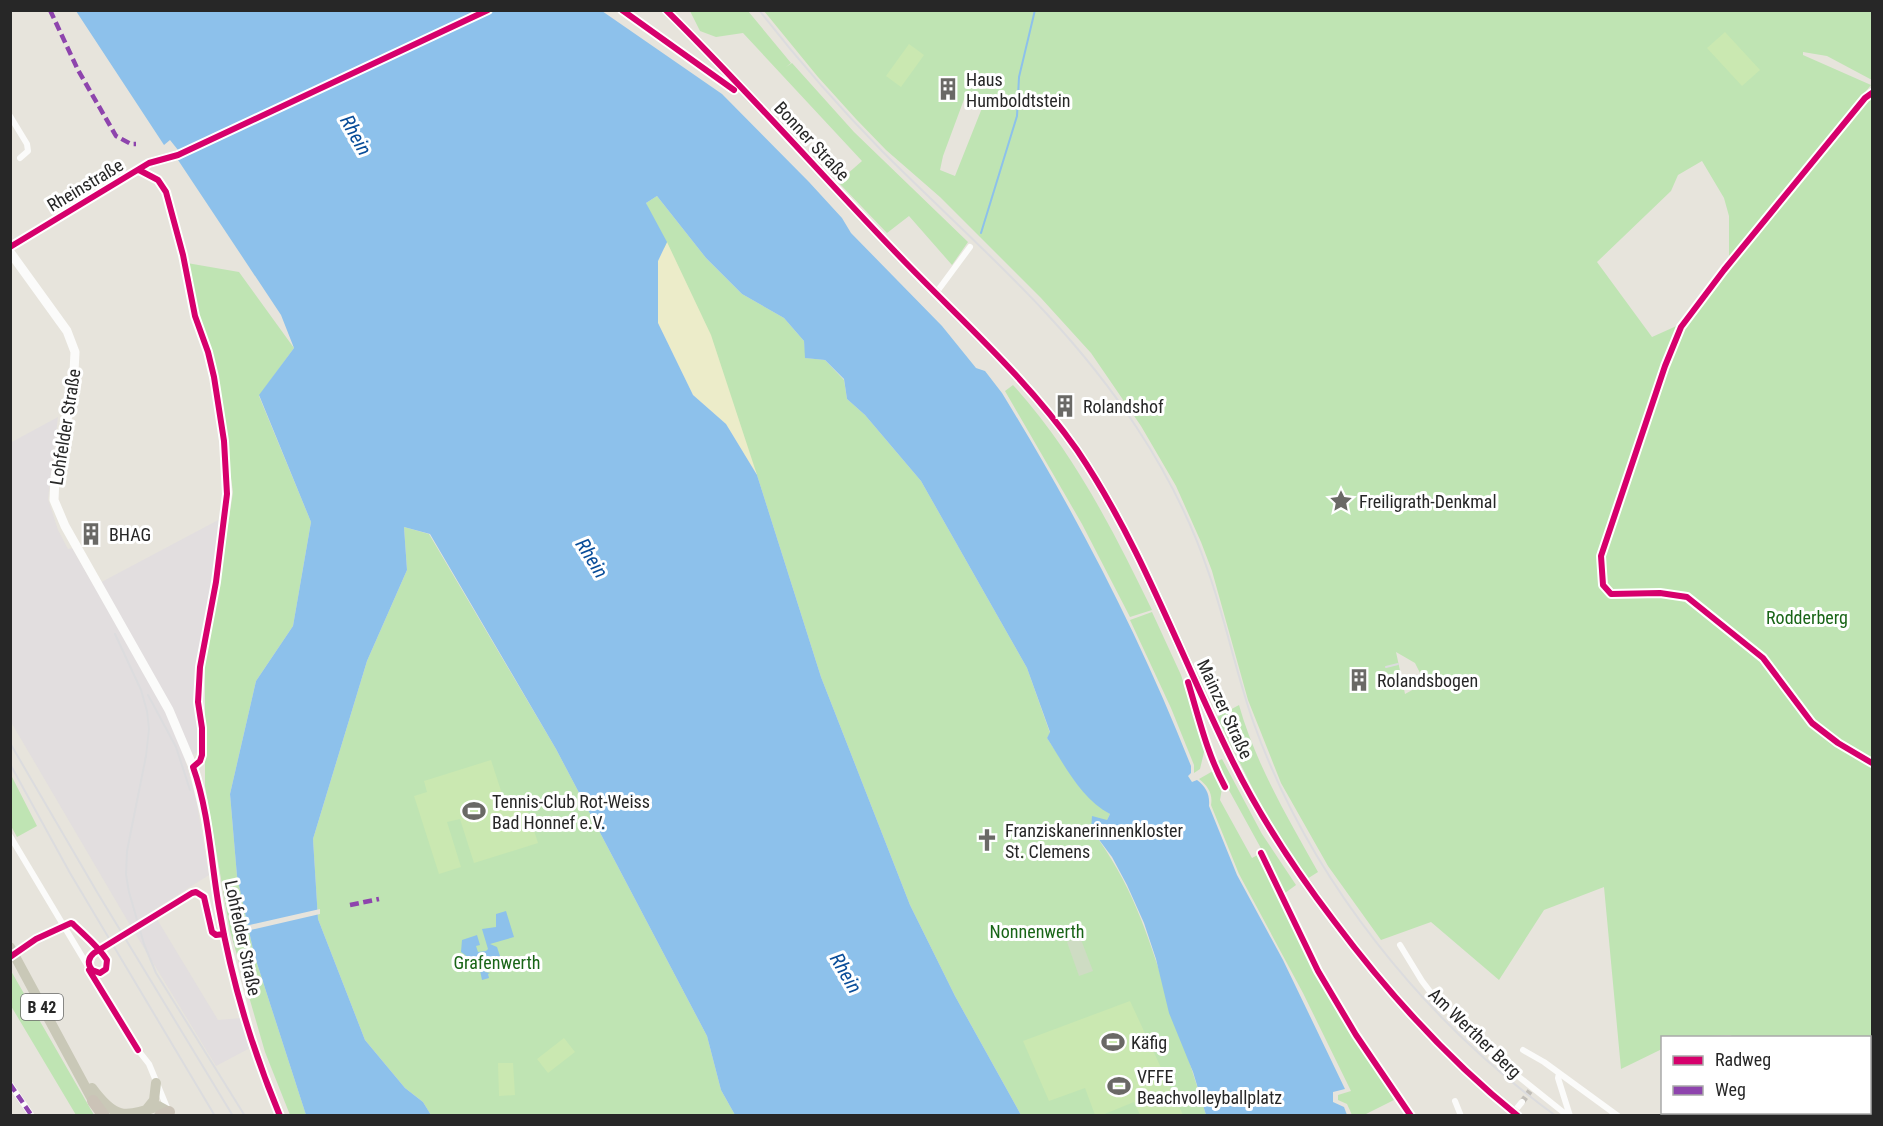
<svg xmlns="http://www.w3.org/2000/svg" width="1883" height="1126" viewBox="0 0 1883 1126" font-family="'Roboto Condensed',sans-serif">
<rect width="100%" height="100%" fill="#e7e4dc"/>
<path fill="#e2dedf" d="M58,417L48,499L58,530L68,549L72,548L94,586L222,518L211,599L196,661L200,750L185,760L196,799L209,875L152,911L218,1020L241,1018L250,1048L216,1066L130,925L11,722L10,443Z"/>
<path fill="#bfe4b3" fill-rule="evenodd" d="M690,11H748L791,63L786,67L792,63L854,132L968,242L952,265L909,216L887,233L838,182L862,161L743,33L716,37L700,31Z
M764,11H1872V80L1827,56L1803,52V55L1871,85L1729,259V216L1724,198L1702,161L1678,175L1671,191L1597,262L1652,337L1681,324L1778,210L1865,102L1872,97V1085L1870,1084V1038H1736L1730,1035L1662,1038V1049L1621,1069L1604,887L1544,910L1499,980L1431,922L1381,940L1328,866L1281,783L1248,700L1212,571L1201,542L1176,486L1141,426L1091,353L1041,298L940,197L886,150L856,119L818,77ZM966,94L984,103L955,176L940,170L943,156ZM1396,652L1415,663L1425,683L1405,694Z
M657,196L706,258L742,294L784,318L804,341L806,358L825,360L844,380L847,399L865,415L921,481L1027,668L1050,733L1047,738L1078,785L1110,814L1107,820L1091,829C1132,884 1146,930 1167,994C1180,1034 1194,1075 1206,1115H1021L955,996L910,905L821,677L757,475L646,203Z
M187,263L239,272L294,348L259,396L311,522L293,626L256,681L230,794L237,876L254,954L306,1115H290L265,1052L230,931L205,786V663L218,591L233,492L213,359L199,321Z
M1013,385C1073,451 1113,530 1152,610L1130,617L1082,524L1005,391Z
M404,527L429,534L556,749L707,1036L721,1090L735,1115H431L423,1102L405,1088L365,1040L318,919L313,839L367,661L407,570Z
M1152,612L1181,675L1205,748L1200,769L1194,773V765L1171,708L1130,620Z
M1239,705C1256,765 1288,818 1318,872L1307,879L1273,829L1217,717Z
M1222,759L1262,834L1296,885L1281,896L1318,974L1394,1100L1366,1114L1367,1115H1352L1347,1104L1338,1100V1095L1351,1091L1303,993L1239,874L1211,805C1213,794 1208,786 1199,779L1213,771L1222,788L1220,800L1252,858L1263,852L1214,763Z
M11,775L37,826L17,837L11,826Z
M11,971L94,1115L89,1114L76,1115L11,1006Z"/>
<path fill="#ececc9" d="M667,242L711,335L757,475L726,424L693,395L658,323V261Z"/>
<path fill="#cedcc3" d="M1080,937L1093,971L1079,976L1067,942Z"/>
<path fill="#cae8b1" d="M1725,32L1760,70L1742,86L1707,48Z
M909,44L924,55L901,87L886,76Z
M491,760L505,803L524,798L538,843L474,863L460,819L447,822L461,867L439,874L414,796L427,792L424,781Z
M1130,1001L1183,1115H1140L1134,1102L1102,1115H1095L1085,1088L1049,1101L1023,1041Z
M564,1038L575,1052L548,1073L537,1059Z
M498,1063H513L515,1095L499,1096Z"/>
<path fill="#8dc1eb" d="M76,11H602L722,94L809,182L842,218L851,233L942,326L976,368L985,371L1002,393C1075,512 1140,636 1191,766V773L1188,776L1192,782L1197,780C1206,787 1210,794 1209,806L1237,875L1283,960L1345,1089L1333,1092V1102L1344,1107L1347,1115H1206L1193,1072L1169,1013L1156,959L1144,923L1127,885L1112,857L1091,829L1092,816L1107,820L1110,814C1081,799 1064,764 1047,738L1050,732L1027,668L921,481L865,415L847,399L844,379L825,360L805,358L804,341L784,318L742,294L706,258L657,196L646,203L667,242L658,261V323L693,395L726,424L757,475L821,677L910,905L955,996L1021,1115H735L721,1090L707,1036L556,749L430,534L404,527L407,570L367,661L313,839L318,919L365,1040L405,1088L423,1102L431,1115H306L254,954L237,876L230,794L256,681L293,626L311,522L259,395L294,348L281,315L178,160V150L170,140L164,145Z
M506,911L514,937L490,944L497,947L501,959L484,967L485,972L490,973L488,974L489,978L482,980L478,961L475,962L461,952L462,940L477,935L480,945L476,946L478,952L486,951L488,949L482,929L496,927V914Z"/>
<path fill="#e7e4dc" d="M320,909V914L246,931L245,926Z"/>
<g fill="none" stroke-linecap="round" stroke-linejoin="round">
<path stroke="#8dc1eb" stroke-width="2" d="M981,233L1017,116L1019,77L1035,10"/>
<path stroke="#094d99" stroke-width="1.5" stroke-dasharray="8 6" stroke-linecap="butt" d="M181,153L488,10"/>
<path stroke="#c1beb8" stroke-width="6" stroke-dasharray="6 3" stroke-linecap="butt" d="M1522,1102L1530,1091"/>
<path stroke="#fbfbfa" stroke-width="6" d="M10,116L27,144L28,151L20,158
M936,293L970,247
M10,836L138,1050L149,1064L168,1110
M1400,945L1422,981L1435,998L1504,1065L1568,1116
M1523,1050L1544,1062L1618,1116
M1559,1073L1558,1078L1570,1116
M10,1084L32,1116
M1455,1101L1461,1116
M1513,1113L1522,1102"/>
<path stroke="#fbfbfa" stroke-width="9" d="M10,247L149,163L178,155
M10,252L67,331L75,352L73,391L55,477L54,500L65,526L169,710L193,767L206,821L224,934L253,1045L280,1116"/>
<path stroke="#c9c8b7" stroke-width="10" d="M666,10C749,92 825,179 905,262C964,323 1028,380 1077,450C1142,546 1181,657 1232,760C1260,817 1295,870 1334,921C1388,993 1447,1059 1518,1116
M10,947L93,1101
M92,1088C114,1118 124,1119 158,1106L169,1112
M146,1110L154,1100L156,1083"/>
<path stroke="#cbc3b7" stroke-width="12" d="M93,1101L104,1116
M160,1116L169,1112"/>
<path stroke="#dcdcde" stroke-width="2" d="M759,10C798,60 839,107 883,152C974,243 1065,318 1137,428C1166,472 1191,521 1208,571C1226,621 1236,674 1254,724C1310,879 1423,1020 1556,1116
M115,634L141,690L147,711L149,729L146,756L127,851L126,874L129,892L144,944L156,973L245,1116
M1386,667L1398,664
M148,695L176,747L190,790
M10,743L97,892L233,1116
M10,764L70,873L215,1116"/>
<path stroke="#8e44ad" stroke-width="4.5" stroke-dasharray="9 4.5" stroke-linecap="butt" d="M50,10L78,70L116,136L131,144H136
M350,905L379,899
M10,1084L32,1116"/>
<g stroke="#fff" stroke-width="10">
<path id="cycleway" d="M622,10L734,90
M666,10C749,92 825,179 905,262C964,323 1028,380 1077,450C1142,546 1181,657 1232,760C1260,817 1295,870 1334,921C1388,993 1447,1059 1518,1116
M1872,93L1865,98L1724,270L1681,327L1665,366L1601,556L1603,585L1611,594L1660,593L1687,597L1763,658L1812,723L1838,743L1872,763
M139,170L158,180L166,192L183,255L195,316L208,352L214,377L224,441L227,494L216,582L200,667L198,702L202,728V755L200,761L193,767C209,812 211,862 219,908C231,979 252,1049 280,1116
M10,247L149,163L178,155L488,10
M1188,682C1199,718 1207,754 1225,787
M1261,853L1318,971L1356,1035L1411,1116
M10,957L36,939L71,923L73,924C84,935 98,946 107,960L106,969L100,973L92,970C87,964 88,958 94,953L192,893L196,892L204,897L212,932L216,935L224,934
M89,970L138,1050"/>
</g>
<use href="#cycleway" stroke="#d6006c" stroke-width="6"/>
</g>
<defs>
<g id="building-bare" transform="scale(1.8)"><path d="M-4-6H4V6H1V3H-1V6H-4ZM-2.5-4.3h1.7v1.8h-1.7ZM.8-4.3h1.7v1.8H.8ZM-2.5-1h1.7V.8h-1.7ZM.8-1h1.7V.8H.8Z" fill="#6a6966" stroke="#fff" stroke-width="2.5" paint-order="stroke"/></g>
<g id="sight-bare" transform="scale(1.8)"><path d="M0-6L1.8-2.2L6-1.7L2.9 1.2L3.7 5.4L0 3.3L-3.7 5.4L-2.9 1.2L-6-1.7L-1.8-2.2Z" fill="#6a6966" stroke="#fff" stroke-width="2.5" paint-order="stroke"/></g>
<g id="stadium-bare" transform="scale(1.8)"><path d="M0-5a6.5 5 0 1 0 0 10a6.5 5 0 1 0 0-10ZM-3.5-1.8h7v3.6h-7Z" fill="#6a6966" stroke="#fff" stroke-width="2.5" paint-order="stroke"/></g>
<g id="church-bare" transform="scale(1.8)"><path d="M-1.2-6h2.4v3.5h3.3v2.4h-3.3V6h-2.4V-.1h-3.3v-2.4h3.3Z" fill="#6a6966" stroke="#fff" stroke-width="2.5" paint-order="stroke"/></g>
</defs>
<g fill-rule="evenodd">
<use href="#building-bare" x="948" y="89"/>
<use href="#building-bare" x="1065" y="406"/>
<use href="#sight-bare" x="1341" y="501"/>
<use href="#building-bare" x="91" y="534"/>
<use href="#building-bare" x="1359" y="680"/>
<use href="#stadium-bare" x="474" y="811"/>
<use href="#church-bare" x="987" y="840"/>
<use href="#stadium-bare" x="1113" y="1042"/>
<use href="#stadium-bare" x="1119" y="1086"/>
</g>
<g text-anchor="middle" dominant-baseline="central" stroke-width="6" stroke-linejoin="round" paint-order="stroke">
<rect fill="#fff" stroke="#686868" stroke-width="1.5" x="21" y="994" width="42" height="26" rx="4.5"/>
<g font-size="16" font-weight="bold" fill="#272727">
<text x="42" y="1007">B 42</text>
</g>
<g font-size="18" fill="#272727" stroke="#fff" text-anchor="start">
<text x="966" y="79">Haus<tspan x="966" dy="21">Humboldtstein</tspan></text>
<text x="1083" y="406">Rolandshof</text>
<text x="1359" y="501">Freiligrath-Denkmal</text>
<text x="109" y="534">BHAG</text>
<text x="1377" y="680">Rolandsbogen</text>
<text x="492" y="801">Tennis-Club Rot-Weiss<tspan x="492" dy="21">Bad Honnef e.V.</tspan></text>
<text x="1005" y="830">Franziskanerinnenkloster<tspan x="1005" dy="21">St. Clemens</tspan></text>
<text x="1131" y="1042">Käfig</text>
<text x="1137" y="1076">VFFE<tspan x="1137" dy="21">Beachvolleyballplatz</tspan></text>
</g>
<g font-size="18" fill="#272727" stroke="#fff">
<text transform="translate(812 141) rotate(47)">Bonner Straße</text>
<text transform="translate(85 185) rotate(-31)">Rheinstraße</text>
<text transform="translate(65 427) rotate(-81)">Lohfelder Straße</text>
<text transform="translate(1225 709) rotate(65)">Mainzer Straße</text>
<text transform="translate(243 938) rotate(78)">Lohfelder Straße</text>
<text transform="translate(1475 1033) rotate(44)">Am Werther Berg</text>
</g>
<g font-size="18" fill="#196517" stroke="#fff">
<text x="1807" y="617">Rodderberg</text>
<text x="1037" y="931">Nonnenwerth</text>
<text x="497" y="962">Grafenwerth</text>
</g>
<g font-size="20" font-style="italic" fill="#094d99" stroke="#fff">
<text transform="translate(356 135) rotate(61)">Rhein</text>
<text transform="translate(592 558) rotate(58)">Rhein</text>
<text transform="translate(846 973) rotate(60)">Rhein</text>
</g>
</g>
<rect width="1883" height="1126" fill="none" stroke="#272727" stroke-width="24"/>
<rect x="1661" y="1036" width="210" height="78" fill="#ffffff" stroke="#a9a9a9" stroke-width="1.5"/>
<rect x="1673" y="1056" width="30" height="9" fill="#d6006c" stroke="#a9a9a9" stroke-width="1.5"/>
<text x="1715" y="1066" font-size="18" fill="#272727">Radweg</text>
<rect x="1673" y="1086" width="30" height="9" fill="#8e44ad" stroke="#a9a9a9" stroke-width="1.5"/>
<text x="1715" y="1096" font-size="18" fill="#272727">Weg</text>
</svg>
